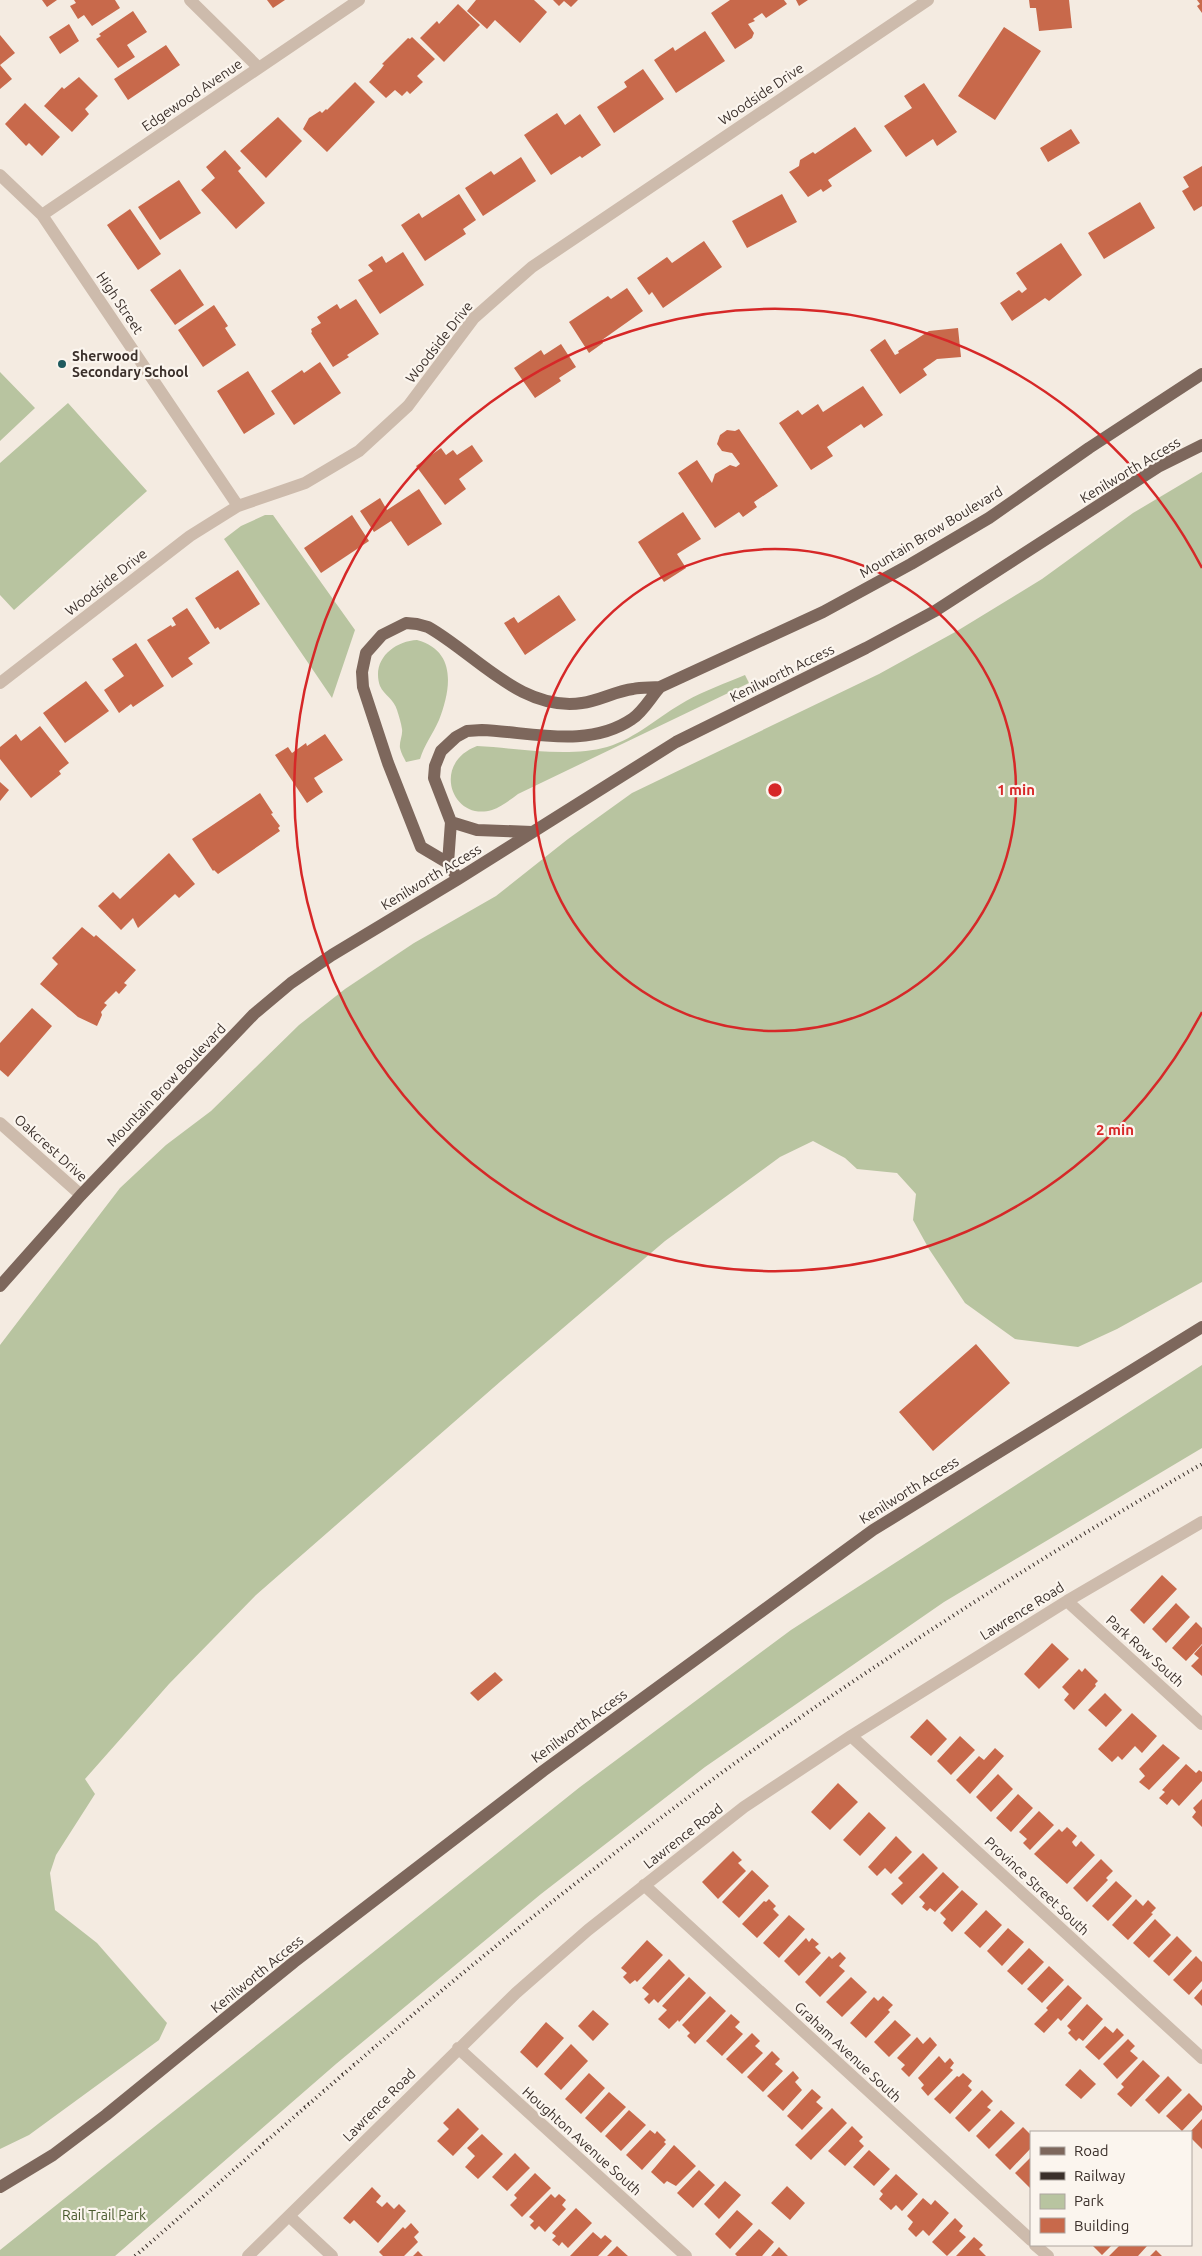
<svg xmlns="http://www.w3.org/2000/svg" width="1202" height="2256" viewBox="0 0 1202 2256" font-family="Ubuntu,sans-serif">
<rect width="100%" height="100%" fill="#f4ebe1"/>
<path fill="#b8c4a0" d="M0,372L35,408L0,441Z
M68,403L147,491L14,610L0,595V463Z
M1202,472V1282L1117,1329L1078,1347L1015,1339L965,1303L929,1249L913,1220L916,1194L897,1173L857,1169L845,1158L813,1141L780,1157L665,1241L501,1381L256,1595L169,1684L85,1779L95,1794L56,1855L50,1873L55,1910L97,1943L167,2023L159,2040L29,2135L0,2149V1345L120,1188L166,1145L211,1111L299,1025L345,989L414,943L496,896L568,839L632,793L879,674L957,631L1042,579L1133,513Z
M265,515H273L355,630L332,698L224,539L241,526Z
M417,640C457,651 451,689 439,720C433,734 424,745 420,759L406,762C404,758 401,753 400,748C399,742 403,735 402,729C401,723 399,716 397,710C394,699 384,695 380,686C371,660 394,641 417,640Z
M745,675L749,683L518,794C510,800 501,807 492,810C453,822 430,764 477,746C518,748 567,758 607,747C637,738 659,716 686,701C704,691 726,683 745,675Z
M1202,1365V1448L944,1602L705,1767L541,1894L336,2064L115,2256H0V2250L580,1787L791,1630Z"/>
<path fill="#c8694b" d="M42,0H57L47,7Z
M74,0H115L120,8L92,26L84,15L78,19L70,6L76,3Z
M267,0H285L273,8Z
M476,0H534L547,12L520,43L495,20L487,29L467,11Z
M553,0H578L571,7L564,1L559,6Z
M730,0H784L787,4L766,18L762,13L753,19L755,21L748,24L754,33L752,38L735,49L711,13Z
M796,0H808L799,6Z
M1029,0H1069L1072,28L1039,31L1036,8H1030Z
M1197,0H1202V13L1197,6L1200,4Z
M458,4L480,25L444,62L420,38L437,21L439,24Z
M133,11L147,32L127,45L135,57L118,68L96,39L101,36L99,34Z
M69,24L79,41L60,54L49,37Z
M1004,27L1041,51L995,120L958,96Z
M705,31L725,61L676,93L654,60L673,47L675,51Z
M0,35L15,53L0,65L12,79L0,89Z
M412,37L435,59L417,76L423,82L410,94L407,91L402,96L395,90L386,98L369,82L381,69L384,65L382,64L408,38L410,39Z
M166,45L180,65L128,100L114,79Z
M643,69L664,99L614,133L597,107L627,87L624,82Z
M79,77L98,96L85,109L89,114L72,132L44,106L62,87L64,89Z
M355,82L375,102L327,152L303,129L309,118L320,111L322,113L326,109L327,110Z
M924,83L957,132L937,146L933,139L906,157L884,126L912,108L904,96Z
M25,103L60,137L42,156L29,143L26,146L5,124Z
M557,113L565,125L580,114L601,145L582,158L580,156L551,175L524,135Z
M278,117L302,141L266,178L240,151Z
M855,127L872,151L828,180L832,186L823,192L821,189L808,197L789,172L799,166L800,160L813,152L815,154Z
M1071,129L1080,143L1048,162L1040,148Z
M225,150L241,168L238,171L265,203L236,229L201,190L215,178L206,167Z
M521,157L536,181L483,216L465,188L491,171L494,175Z
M1202,166V206L1194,211L1182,191L1189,187L1183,177Z
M179,180L201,213L160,240L138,207Z
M459,194L476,220L463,229L466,234L425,261L401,225L419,213L422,218Z
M782,194L797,222L747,248L732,221Z
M1140,202L1155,228L1104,259L1088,233Z
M130,209L161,254L138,270L107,225Z
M704,241L722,267L663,308L652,292L649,295L637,278L667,257L672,263Z
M1061,243L1082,275L1049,301L1045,298L1012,321L1000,303L1019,290L1022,293L1027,289L1016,273Z
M403,252L424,285L380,314L358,280L373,271L368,265L382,256L386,263Z
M180,269L204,305L175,325L150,290Z
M627,288L643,311L602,340L603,343L589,353L569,322L608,296L611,299Z
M356,299L379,334L347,355L349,357L333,367L311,333L312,332L311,329L321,323L317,317L337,304L340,309Z
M214,305L228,326L225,328L236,345L203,367L178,330Z
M958,328L961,357L937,359L923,369L927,375L900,394L870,350L885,339L895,355L899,353L898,351L929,331Z
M561,344L576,367L559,378L561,381L535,398L514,368L541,350L544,355Z
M320,362L341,393L294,425L271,391L302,370L304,373Z
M248,371L275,414L244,434L217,391Z
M863,386L883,415L864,428L861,424L827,447L833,456L811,470L779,423L798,410L802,415L818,404L823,412Z
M739,429L778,486L754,502L757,507L743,517L739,512L715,528L678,473L697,460L712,483L715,474L730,465L736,467L740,464L732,453L722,451L717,444L720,435L727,430L735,431Z
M472,445L483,461L459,479L466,489L445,505L416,466L441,448L446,455L453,450L457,455Z
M419,489L442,524L408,546L391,521L374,532L360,511L380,498L387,510Z
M683,512L701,539L677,554L686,568L664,582L638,542Z
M352,515L369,541L321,573L304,548Z
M238,570L260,604L220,630L218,627L215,629L195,598Z
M559,595L576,620L525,655L504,623L514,617L518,623Z
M187,608L210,643L188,658L193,664L172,678L147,640L171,625L172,627L176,625L172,618Z
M136,643L164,686L133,707L131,704L119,713L104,690L124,676L112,659Z
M86,681L109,711L65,743L43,713Z
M40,726L69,763L59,771L61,774L31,798L0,759V747L16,734L21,741Z
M325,734L343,760L314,778L323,792L307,803L275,755L288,747L292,753L306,743L307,746Z
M0,782L9,790L0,801Z
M260,793L273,813L271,814L280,826L278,828L280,831L218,874L214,870L213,871L192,839Z
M169,853L195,884L179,898L175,894L138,928L133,918L121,930L98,906L113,892L120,899Z
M82,927L94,937L96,935L136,970L124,983L127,985L119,994L116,991L104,1003L107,1005L101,1012L102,1015L97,1026L78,1017L40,984L58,964L52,958Z
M32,1008L52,1026L8,1077L0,1070V1043Z
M976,1344L1010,1383L933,1451L899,1412Z
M1162,1575L1177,1589L1144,1624L1130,1610Z
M1176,1603L1190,1617L1166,1643L1152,1629Z
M1196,1622L1202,1628V1644L1186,1661L1172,1648Z
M1052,1643L1069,1659L1039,1689L1024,1674Z
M1202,1645V1676L1191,1666L1199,1658L1194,1654Z
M1085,1668L1098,1681L1095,1684L1096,1686L1074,1710L1064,1700L1069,1694L1062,1687L1079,1669L1082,1672Z
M495,1672L503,1680L478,1701L470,1693Z
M1105,1693L1122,1710L1106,1727L1088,1710Z
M1132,1713L1157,1736L1142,1753L1135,1746L1122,1760L1118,1756L1112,1762L1098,1749Z
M927,1719L947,1739L931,1756L910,1737Z
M960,1736L975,1750L951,1775L937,1761Z
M1163,1744L1180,1758L1149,1790L1139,1782L1145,1776L1139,1769Z
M995,1748L1004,1756L970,1794L956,1780L979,1756L984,1760Z
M1186,1764L1196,1773L1199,1770L1202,1772V1781L1179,1806L1172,1799L1167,1805L1159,1798L1165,1792L1162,1790Z
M998,1774L1013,1789L991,1812L976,1797Z
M838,1783L858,1802L830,1830L811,1812Z
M1018,1794L1033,1808L1011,1832L996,1818Z
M1202,1799V1827L1192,1817L1196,1812L1193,1808Z
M1039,1811L1054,1825L1030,1850L1023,1843L1027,1839L1019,1832Z
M869,1812L886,1828L860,1856L843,1840Z
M1067,1827L1077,1836L1072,1842L1074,1845L1076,1847L1081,1841L1095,1855L1067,1884L1034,1854L1059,1829L1062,1832Z
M896,1836L912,1852L891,1874L885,1868L877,1876L868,1867Z
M733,1851L742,1860L738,1863L746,1871L718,1899L702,1882Z
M923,1853L938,1868L902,1905L891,1894L903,1883L898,1878Z
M1101,1859L1113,1871L1106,1878L1108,1880L1087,1902L1073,1888Z
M752,1870L769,1886L739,1918L722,1902Z
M943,1872L959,1887L935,1912L930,1908L927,1911L922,1907L925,1903L919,1897Z
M1116,1881L1132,1896L1108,1921L1092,1906Z
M962,1890L978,1904L952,1932L943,1923L946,1919L940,1913Z
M769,1899L776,1906L773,1909L779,1915L757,1938L742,1924L764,1901L766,1902Z
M1136,1899L1143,1906L1148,1900L1156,1908L1151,1913L1153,1914L1128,1940L1112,1925Z
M986,1910L1002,1925L980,1948L964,1933Z
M789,1915L805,1929L779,1958L763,1943Z
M1155,1919L1171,1935L1149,1958L1133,1943Z
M1008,1928L1024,1942L1002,1966L987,1951Z
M1177,1936L1192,1951L1169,1976L1153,1961Z
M806,1938L809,1942L812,1938L819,1944L815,1947L821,1953L799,1976L784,1961Z
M647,1940L663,1955L637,1982L635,1980L630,1984L623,1977L627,1973L621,1968Z
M1029,1948L1044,1962L1022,1985L1007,1971Z
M840,1952L846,1958L839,1966L845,1971L820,1997L805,1982L829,1956L832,1959Z
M1196,1956L1202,1962V1981L1189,1995L1173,1980Z
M669,1959L685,1975L658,2003L654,1999L649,2004L644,1999L649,1994L642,1988Z
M1049,1966L1064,1980L1042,2003L1027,1989Z
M689,1977L706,1993L679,2022L678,2020L669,2029L658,2019L667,2010L662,2006Z
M851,1977L867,1992L842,2017L826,2002Z
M1068,1985L1082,1998L1061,2021L1058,2018L1044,2033L1034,2024L1048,2010L1046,2008Z
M1202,1989V2006L1194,1998Z
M710,1996L726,2011L695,2044L687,2036L690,2033L682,2025Z
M883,1996L893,2005L888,2010L890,2012L866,2038L850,2023L874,1997L878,2001Z
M1087,2004L1103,2019L1083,2041L1079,2038L1076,2041L1068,2033L1071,2030L1067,2026Z
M593,2010L609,2024L593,2041L578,2026Z
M731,2014L740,2022L735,2027L743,2034L722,2056L706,2041Z
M895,2020L911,2035L889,2057L874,2042Z
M546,2022L564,2038L537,2068L520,2052Z
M1105,2026L1113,2033L1117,2028L1124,2035L1099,2060L1085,2047Z
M752,2033L760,2041L755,2046L763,2053L742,2074L726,2059Z
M917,2037L923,2044L930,2037L937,2045L909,2077L901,2069L905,2065L897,2058Z
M1128,2039L1135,2046L1130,2051L1138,2058L1117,2079L1103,2064Z
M571,2044L588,2061L561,2090L544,2074Z
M772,2051L780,2059L775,2064L783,2071L763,2092L747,2077Z
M939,2056L945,2063L950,2058L954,2063L950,2068L953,2070L928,2096L921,2088L924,2085L918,2078Z
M1143,2060L1160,2076L1131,2107L1117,2094L1124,2087L1121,2084Z
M1080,2069L1096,2084L1081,2099L1065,2085Z
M793,2071L799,2078L795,2082L802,2090L783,2111L767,2096Z
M589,2073L605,2088L581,2114L565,2099Z
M963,2073L972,2081L968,2086L972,2090L950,2114L934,2099L957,2076L959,2077Z
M1168,2076L1182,2090L1159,2114L1145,2100Z
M812,2089L821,2097L816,2102L823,2108L802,2130L787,2116Z
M982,2090L993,2101L987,2107L991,2110L969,2132L955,2118Z
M609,2092L626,2107L601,2133L585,2118Z
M1189,2093L1202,2106V2110L1182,2131L1166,2116Z
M458,2108L479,2129L453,2156L437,2141L449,2129L443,2123Z
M832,2108L847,2123L811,2160L795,2145Z
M629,2110L646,2125L621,2151L605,2136Z
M1001,2110L1015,2123L989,2149L976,2136Z
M1202,2119V2149L1191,2138V2131Z
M852,2126L863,2137L859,2141L864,2146L845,2166L828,2151Z
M1023,2127L1031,2135V2148L1010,2170L995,2155Z
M650,2130L655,2134L657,2131L666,2140L664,2142L666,2144L642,2170L626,2155Z
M482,2134L503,2154L478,2179L465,2167L475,2156L467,2148Z
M674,2145L696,2166L676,2186L667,2181L664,2184L651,2172Z
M869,2150L890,2169L874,2186L853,2167Z
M515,2153L530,2168L507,2191L492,2177Z
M1031,2157V2187L1030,2188L1015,2173Z
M699,2170L715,2185L693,2208L677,2193Z
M535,2173L551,2188L522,2217L510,2205L517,2198L514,2195Z
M896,2174L918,2194L902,2211L896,2205L891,2210L879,2199L883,2194L880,2191Z
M725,2181L741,2195L719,2219L704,2204Z
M787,2186L805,2203L790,2220L771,2203Z
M372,2187L381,2196L376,2202L382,2207L387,2202L394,2209L399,2204L406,2211L378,2243L354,2220L350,2224L343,2218Z
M551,2194L555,2198L559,2194L566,2200L562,2205L566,2209L545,2232L539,2226L535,2230L530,2225L534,2221L529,2217Z
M923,2198L931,2205L935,2200L949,2213L929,2236L923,2230L916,2237L908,2229L913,2222L907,2216Z
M576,2208L592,2223L568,2248L562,2242L559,2246L552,2240L556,2236L552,2233Z
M737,2210L753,2224L730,2249L715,2234Z
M955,2218L963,2226L959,2231L966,2237L947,2256L932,2242Z
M411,2223L419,2232L414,2237L418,2242L404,2256H383L379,2252L403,2227L405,2229Z
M759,2229L774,2242L762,2256H737L735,2254Z
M593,2232L601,2239L605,2235L612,2241L598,2256H570Z
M974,2237L983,2245L979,2249L986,2256H956Z
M1092,2245H1112L1102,2255Z
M1120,2245H1146L1147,2246L1138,2256H1109Z
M617,2246L628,2256H607Z
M779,2247L788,2256H771Z
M1156,2250L1162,2256H1150Z
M418,2251L423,2256H413Z"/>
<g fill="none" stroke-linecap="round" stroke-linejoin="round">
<path stroke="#cdbbac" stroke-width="12" d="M190,0L258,67
M0,175L42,215L238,506
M42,215L359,0
M0,683L190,536L238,506L305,483L359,451L408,406L474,318L532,267L928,0
M0,1123L81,1195
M1067,1601L1202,1724
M851,1736L1202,2058
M644,1885L1031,2240
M458,2048L686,2256
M289,2216L332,2256
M1035,2245L1048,2256
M248,2256L516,1993L588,1930L744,1807L851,1736L1067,1601L1202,1522"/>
<path stroke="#7d675c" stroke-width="12" d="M451,822L477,830L532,832
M448,863L451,822L434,778L435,766L441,751L456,737L467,731L482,730C531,732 588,749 632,719C643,712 651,697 660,687
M458,879L448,863L421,847L388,763L363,687L362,672L366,653L382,635L406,623L417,624L428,627C476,654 521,712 582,703C599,701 616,691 633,689C642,687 651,688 660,687L823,612L911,564L989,518L1089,448L1202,374
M0,1286L81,1195L254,1014L291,983L332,955L458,879L676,742L866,648L935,611L1158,467L1202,445
M0,2187L53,2155L106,2115L294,1962L543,1771L873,1530L1202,1327"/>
<path stroke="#3b302b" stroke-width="4" stroke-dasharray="1 4" stroke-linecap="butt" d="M135,2256C260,2148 382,2037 511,1934C604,1861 697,1788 795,1721C927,1630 1063,1544 1202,1464"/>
</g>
<g fill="none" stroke="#d62828" stroke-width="2.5">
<circle cx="775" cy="790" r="241"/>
<path d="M1202 1012A481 481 0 1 1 1202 568"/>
</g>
<circle fill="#1f5a5e" stroke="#fbf5ee" stroke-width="2" cx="62" cy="364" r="5"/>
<g text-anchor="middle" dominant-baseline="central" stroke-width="4.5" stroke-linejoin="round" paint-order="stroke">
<g font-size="14" fill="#3b302b" stroke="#fbf5ee">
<text transform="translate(761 94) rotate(-34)">Woodside Drive</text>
<text transform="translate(192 95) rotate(-34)">Edgewood Avenue</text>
<text transform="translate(120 303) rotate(56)">High Street</text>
<text transform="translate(439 342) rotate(-52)">Woodside Drive</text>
<text transform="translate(1130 470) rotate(-31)">Kenilworth Access</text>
<text transform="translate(931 532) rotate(-31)">Mountain Brow Boulevard</text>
<text transform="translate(106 582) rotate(-38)">Woodside Drive</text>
<text transform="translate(782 673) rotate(-26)">Kenilworth Access</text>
<text transform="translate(431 877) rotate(-31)">Kenilworth Access</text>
<text transform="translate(166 1085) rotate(-46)">Mountain Brow Boulevard</text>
<text transform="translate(51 1148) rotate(42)">Oakcrest Drive</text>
<text transform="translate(909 1490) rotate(-32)">Kenilworth Access</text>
<text transform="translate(1022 1611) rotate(-32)">Lawrence Road</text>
<text transform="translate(1145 1651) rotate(42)">Park Row South</text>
<text transform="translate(579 1726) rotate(-36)">Kenilworth Access</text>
<text transform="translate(683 1836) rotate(-38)">Lawrence Road</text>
<text transform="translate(1037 1886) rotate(43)">Province Street South</text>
<text transform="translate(257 1974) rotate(-39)">Kenilworth Access</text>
<text transform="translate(848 2052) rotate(43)">Graham Avenue South</text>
<text transform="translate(379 2105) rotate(-45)">Lawrence Road</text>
<text transform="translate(582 2141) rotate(42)">Houghton Avenue South</text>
</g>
<g font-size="14" font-weight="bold" fill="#3b302b" stroke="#fbf5ee" text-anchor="start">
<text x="72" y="356">Sherwood<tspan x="72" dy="16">Secondary School</tspan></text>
</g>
<g font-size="14" fill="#4a5a2e" stroke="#fbf5ee">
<text x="104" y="2215">Rail Trail Park</text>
</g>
</g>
<circle cx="775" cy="790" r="8" fill="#d62828" stroke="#fbf5ee" stroke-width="2.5"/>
<g font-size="15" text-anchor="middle" font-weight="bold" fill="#d62828" stroke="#fbf5ee" stroke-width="4.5" stroke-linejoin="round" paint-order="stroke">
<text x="1016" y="795">1 min</text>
<text x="1115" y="1135">2 min</text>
</g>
<rect x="1030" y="2131" width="162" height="115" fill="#fbf5ee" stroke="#aea6a0"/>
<rect x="1040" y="2147" width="25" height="8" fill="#7d675c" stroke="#aea6a0"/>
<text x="1074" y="2156" font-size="15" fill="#3b302b">Road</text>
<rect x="1040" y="2172" width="25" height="8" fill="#3b302b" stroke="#aea6a0"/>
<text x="1074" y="2181" font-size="15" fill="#3b302b">Railway</text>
<rect x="1040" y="2194" width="25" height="15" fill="#b8c4a0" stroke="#aea6a0"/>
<text x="1074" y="2206" font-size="15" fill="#3b302b">Park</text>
<rect x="1040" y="2218" width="25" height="15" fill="#c8694b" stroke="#aea6a0"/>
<text x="1074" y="2231" font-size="15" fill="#3b302b">Building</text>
</svg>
